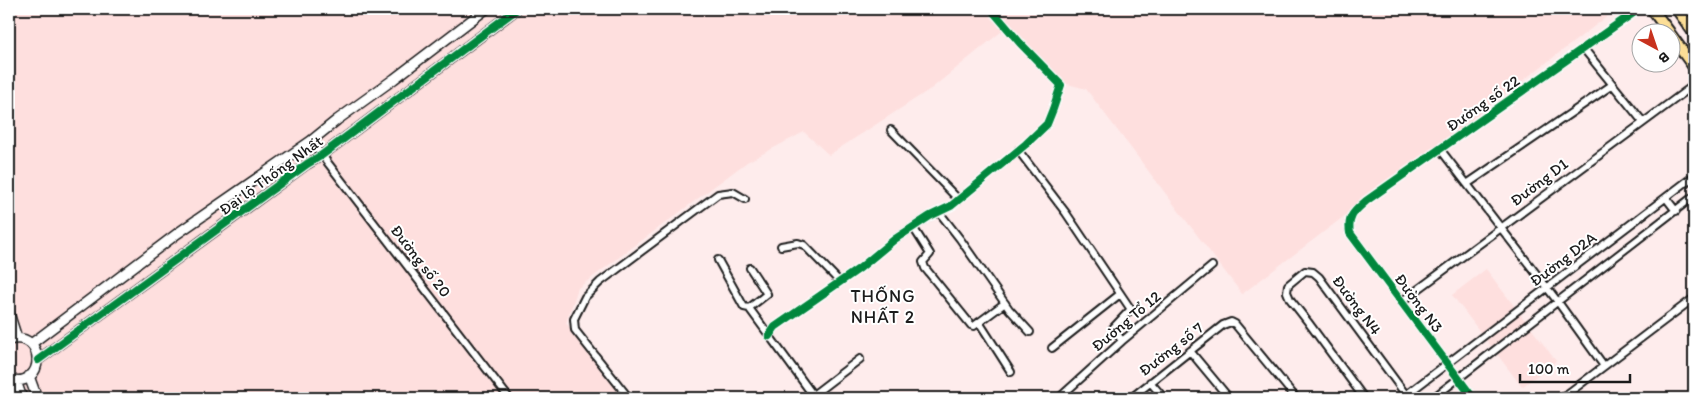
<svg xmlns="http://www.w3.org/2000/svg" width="1703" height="407" viewBox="0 0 1703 407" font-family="Itim,sans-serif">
<rect width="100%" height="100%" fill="#feecec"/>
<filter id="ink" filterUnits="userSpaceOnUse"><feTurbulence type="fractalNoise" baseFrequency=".02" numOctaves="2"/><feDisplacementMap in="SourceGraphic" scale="10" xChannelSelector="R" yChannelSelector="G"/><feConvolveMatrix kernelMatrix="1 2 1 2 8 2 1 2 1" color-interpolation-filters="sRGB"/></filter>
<g filter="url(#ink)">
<path fill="#fedfde" d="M9,9H1617L1242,294L1086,89L1064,83L1007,27L932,88L829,155L804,132L747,162L578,288L566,323L627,398H9Z
M1486,269L1556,361L1522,387L1452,295Z"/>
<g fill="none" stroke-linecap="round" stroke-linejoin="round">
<g stroke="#1c1c1c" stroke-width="10">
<path id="street" d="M1584,49L1643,122
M891,130L959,200
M311,141L509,398
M1440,149L1558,302L1604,366
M1018,150L1066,213L1130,308V310L1113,328L1122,341
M1467,184L1612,85
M1666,198L1676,211
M939,212L960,239L1009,309L1030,332
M913,227L930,254L923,262L925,268L971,325L974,326L1005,303
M781,246L798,243L804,245L840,282
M718,260L744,307L749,308L815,398
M1401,302L1694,85
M749,308L767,294L750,268
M979,322L1011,372
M769,336L775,327L860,268L895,239L930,216L951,206L1026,144L1047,124L1053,109L1061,85L1020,43L991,9
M1052,348L1120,294
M1190,351L1229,398
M1150,382L1164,398
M813,395L860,359
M629,398L575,330L574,319L585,297L600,282L718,194L733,192L745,199
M1059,398L1122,341L1212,266
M1131,398L1223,325L1231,322L1235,324L1296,398
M1364,398L1308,322L1290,299L1287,292L1288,285L1305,271L1313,272L1319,277L1406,395
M1402,398L1694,176
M1433,398L1694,196
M1473,398L1350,233C1347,216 1355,211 1366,201L1639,9
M1562,398L1694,298"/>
</g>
<g stroke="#1c1c1c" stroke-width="12">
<path id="secondary" d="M9,313L17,338
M9,340C47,329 46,391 9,379
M31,344L178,233L311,141L337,120L394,79L486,9
M38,360L307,164L322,155L517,9
M29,376L37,398
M16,381L22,398"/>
</g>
<g stroke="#1c1c1c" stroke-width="14">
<path id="primary" d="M1652,9L1669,32
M1677,9L1694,33
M1670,34L1694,67"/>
</g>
<use href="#street" stroke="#fff" stroke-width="6"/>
<use href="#secondary" stroke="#fff" stroke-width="9"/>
<use href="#primary" stroke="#fcde96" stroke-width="10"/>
<g stroke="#fff" stroke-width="11">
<path id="cycleway" d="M769,336L775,327L860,268L895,239L930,216L951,206L1026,144L1047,124L1053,109L1061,85L1020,43L991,9
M38,360L307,164L322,155L517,9
M1473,398L1350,233C1347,216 1355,211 1366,201L1639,9"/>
</g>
<use href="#cycleway" stroke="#00873e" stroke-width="8"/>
</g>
</g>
<g text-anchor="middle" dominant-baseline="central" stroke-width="4" stroke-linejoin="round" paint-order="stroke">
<g font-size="16" fill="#1c1c1c" stroke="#fff">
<text transform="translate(1483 103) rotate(-35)">Đường số 22</text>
<text transform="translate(271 175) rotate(-36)">Đại lộ Thống Nhất</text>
<text transform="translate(1539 182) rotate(-37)">Đường D1</text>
<text transform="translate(1563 259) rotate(-37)">Đường D2A</text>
<text transform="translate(421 261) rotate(52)">Đường số 20</text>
<text transform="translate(1419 303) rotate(53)">Đường N3</text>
<text transform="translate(1357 305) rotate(53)">Đường N4</text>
<text transform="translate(1126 321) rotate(-40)">Đường Tổ 12</text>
<text transform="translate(1171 349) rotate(-38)">Đường số 7</text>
</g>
<g font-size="18" letter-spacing="1" fill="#1c1c1c" stroke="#fff">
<text x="883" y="296">THỐNG<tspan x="883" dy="21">NHẤT 2</tspan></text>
</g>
</g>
<rect width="1703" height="407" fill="none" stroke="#fff" stroke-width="30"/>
<rect x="15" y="15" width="1673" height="377" fill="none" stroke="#1c1c1c" stroke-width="2" filter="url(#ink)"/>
<g transform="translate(1656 48) rotate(140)"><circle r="24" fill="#ffffff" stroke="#a4a4a4"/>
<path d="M0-4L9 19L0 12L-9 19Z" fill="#c8321e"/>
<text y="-8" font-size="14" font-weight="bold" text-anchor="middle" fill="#1c1c1c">B</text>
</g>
<path d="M1520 374v8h110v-8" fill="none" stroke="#1c1c1c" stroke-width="2.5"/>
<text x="1528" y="374" font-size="15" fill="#1c1c1c" stroke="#ffffff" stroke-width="4" paint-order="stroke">100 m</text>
</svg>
